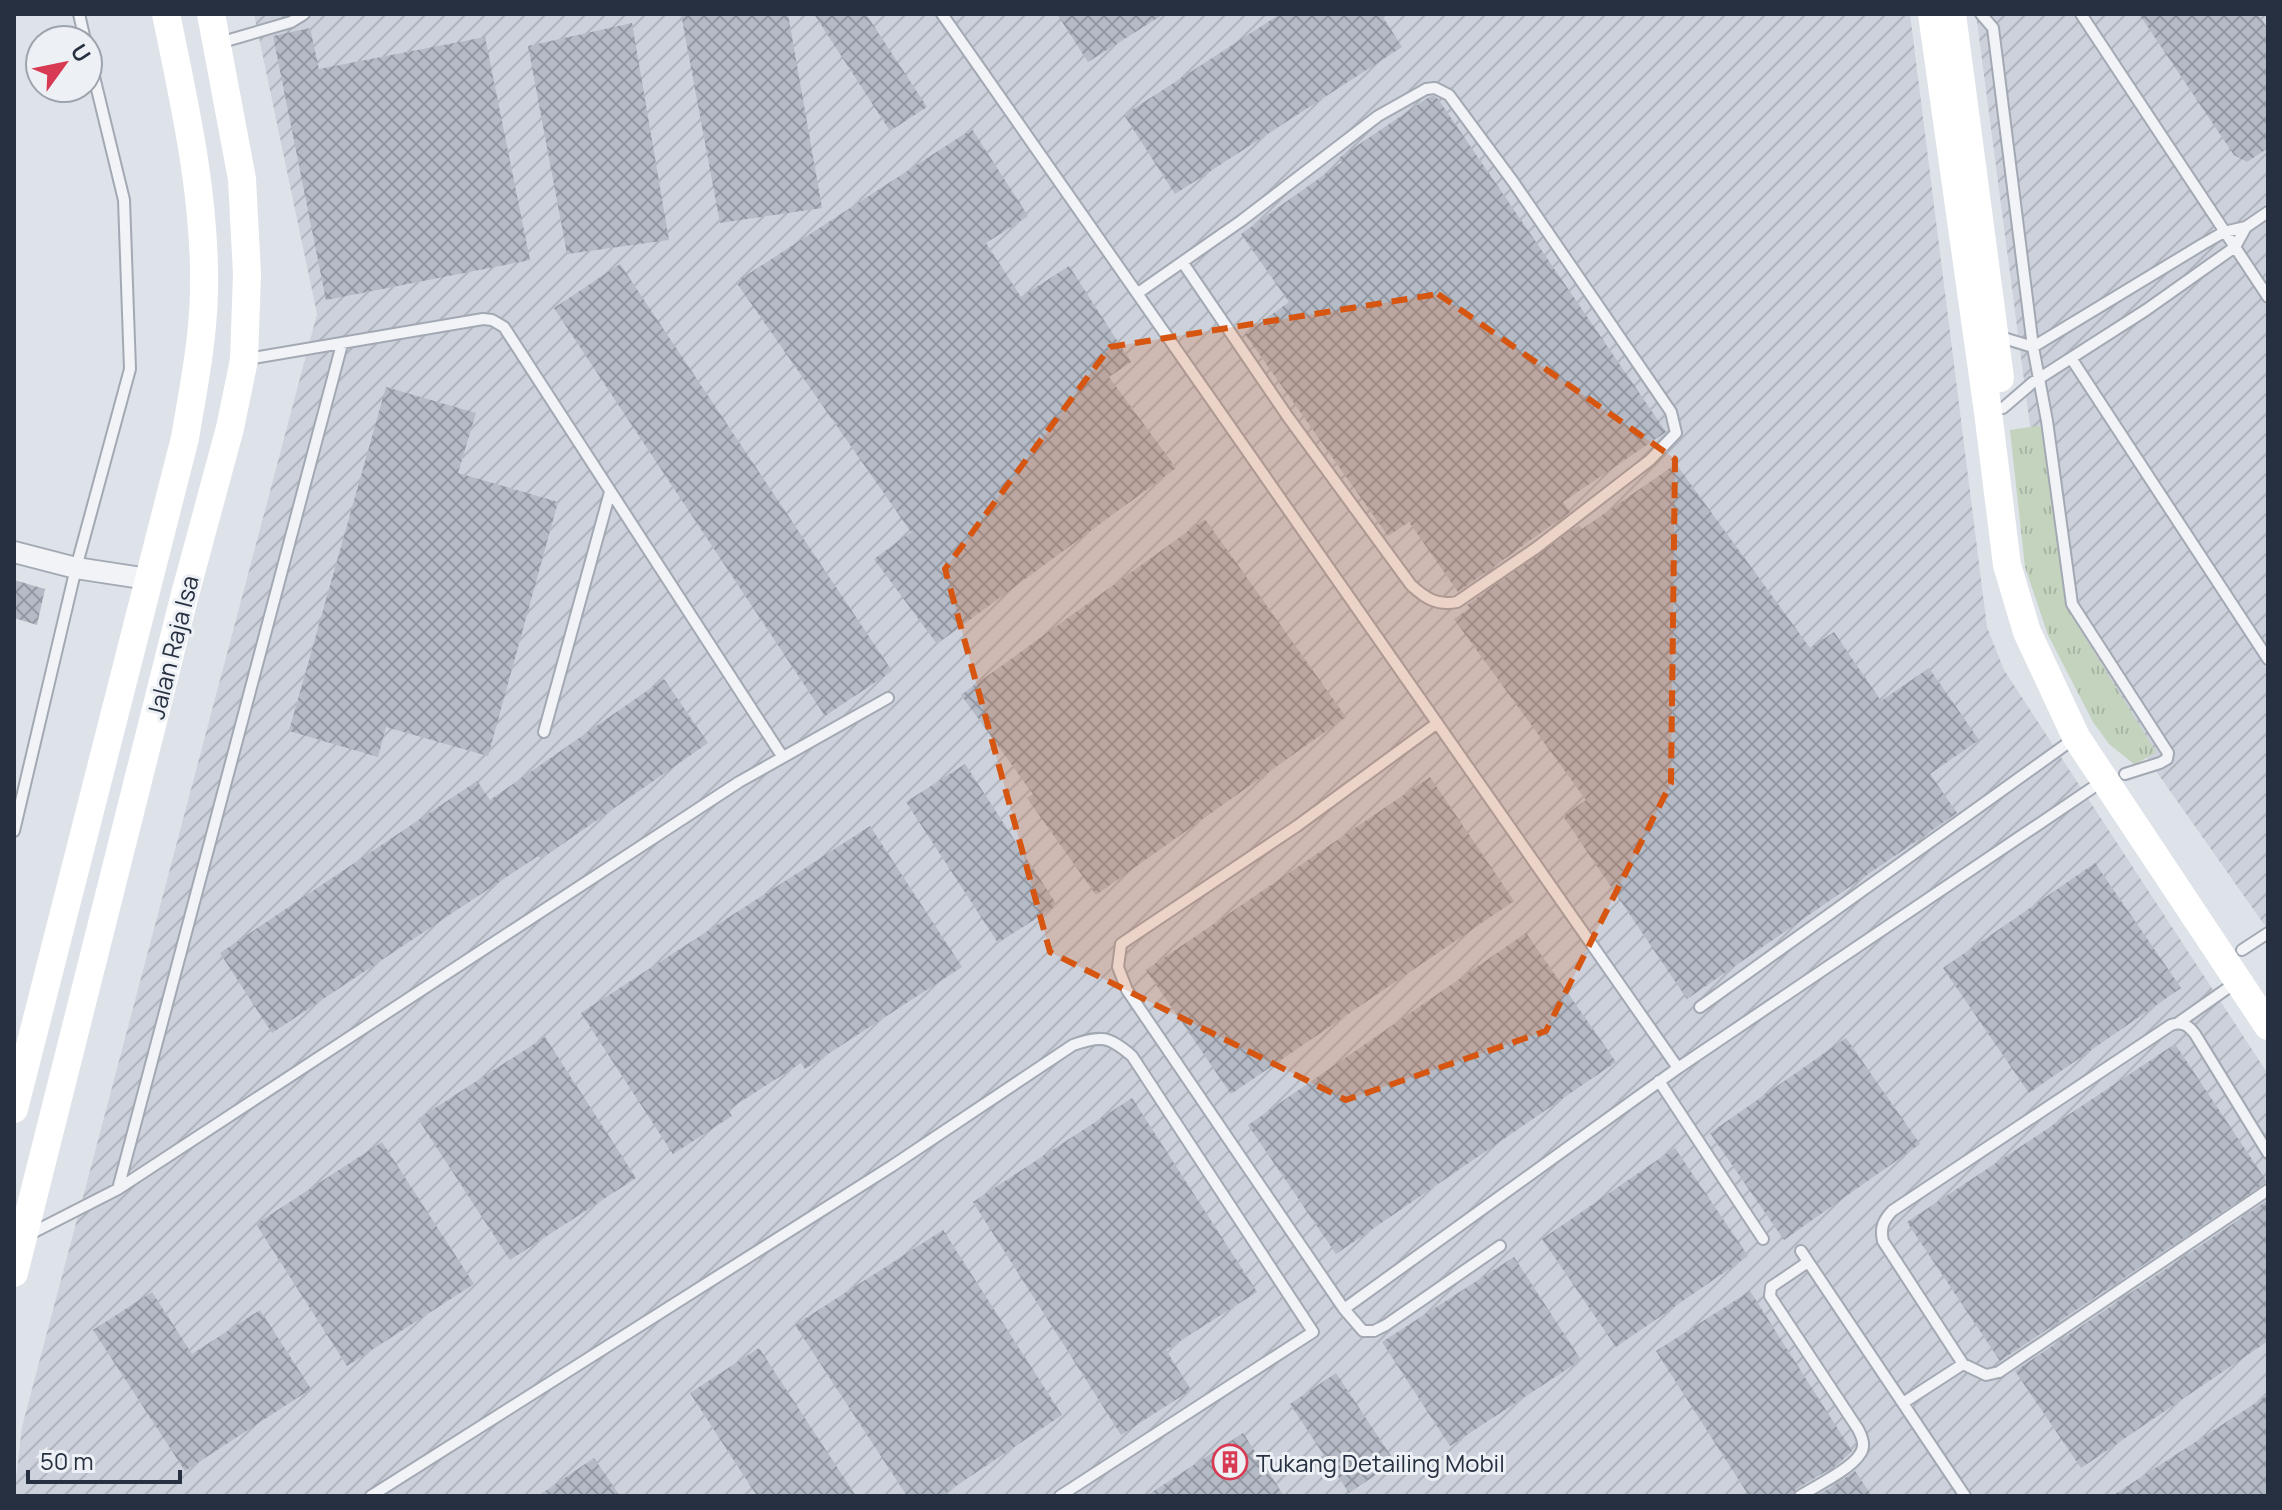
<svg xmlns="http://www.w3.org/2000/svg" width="2282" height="1510" viewBox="0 0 2282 1510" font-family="Manrope,sans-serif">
<defs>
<pattern id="industrial-furrows" width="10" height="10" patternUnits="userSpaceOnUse" patternTransform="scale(2)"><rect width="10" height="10" fill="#ccd1db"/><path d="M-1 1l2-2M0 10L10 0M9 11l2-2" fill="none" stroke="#afb4bd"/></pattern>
<pattern id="grass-tufts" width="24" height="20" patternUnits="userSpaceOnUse" patternTransform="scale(2)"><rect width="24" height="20" fill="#c4d3be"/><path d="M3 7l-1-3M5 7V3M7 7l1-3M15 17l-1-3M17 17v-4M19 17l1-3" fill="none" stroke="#a8b5a4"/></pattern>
<pattern id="building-cross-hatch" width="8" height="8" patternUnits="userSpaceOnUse" patternTransform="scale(2)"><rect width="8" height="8" fill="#b5bbc6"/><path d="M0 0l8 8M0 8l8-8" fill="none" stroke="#9398a2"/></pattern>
</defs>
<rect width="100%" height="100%" fill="#dee2e9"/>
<path fill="url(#industrial-furrows)" d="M254,14H1910L1987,627L2004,670L2268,1074V1496H14L22,1427L317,314Z
M1976,14H2268V930L2151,764L2066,630L2048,563Z"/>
<path fill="url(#grass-tufts)" d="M2045,425L2066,607L2156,752L2135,765L2109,744L2093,722L2048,635L2025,567L2010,430Z"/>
<path fill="url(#building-cross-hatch)" d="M681,14H788L822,208L720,223Z
M814,14H866L927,107L890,131Z
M1057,14H1164L1088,62Z
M1280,14H1381L1402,47L1175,194L1124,115Z
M2139,14H2258L2268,29V148L2247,162L2234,155Z
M632,23L669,240L567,254L528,46Z
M310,28L319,69L485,37L530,260L326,300L273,36Z
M1434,96L1438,99L1666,432L1563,502L1570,512L1458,592L1409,522L1388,536L1245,334L1289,302L1241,234L1342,162L1339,158L1429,97Z
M972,129L1028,216L986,243L1021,297L1069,266L1131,362L1109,377L1176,468L937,644L874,559L911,532L736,282Z
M620,264L892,671L825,716L554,308Z
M386,387L476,413L458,473L558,502L488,756L386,727L378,757L289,731Z
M1676,464L1810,648L1834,632L1881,701L1929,668L1979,740L1930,774L1957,813L1687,999L1563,816L1586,800L1454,619L1470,608L1467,605L1579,525L1582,529Z
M1205,519L1346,717L1096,895L1027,798L1033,794L961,695Z
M14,580L45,589L37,625L14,618Z
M664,679L708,743L541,859L538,856L272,1033L220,953L477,781L490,800Z
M965,764L1057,905L998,943L906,802Z
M1430,777L1514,901L1231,1094L1146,970Z
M870,826L962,967L805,1069L801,1063L728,1110L732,1116L673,1154L581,1013Z
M2095,863L2181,988L2029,1093L1943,968Z
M1526,933L1616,1062L1336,1254L1248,1125Z
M545,1037L636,1178L510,1260L418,1119Z
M1846,1038L1920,1144L1784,1240L1710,1133Z
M2175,1044L2267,1182L2000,1361L1907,1222Z
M1132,1098L1257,1292L1166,1350L1191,1390L1121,1435L973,1202Z
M382,1142L474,1284L347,1366L256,1224Z
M1675,1148L1748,1256L1616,1347L1542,1239Z
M2268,1200V1341L2081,1468L2015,1371Z
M943,1230L1062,1415L941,1496H907L795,1325Z
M1514,1257L1581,1360L1450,1446L1382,1342Z
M1750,1291L1852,1451L1837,1465L1796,1489L1792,1496H1749L1656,1351Z
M152,1292L192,1354L260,1310L311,1389L185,1471L93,1330Z
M759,1348L856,1496H757L690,1393Z
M1336,1373L1395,1462L1349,1493L1290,1404Z
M2268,1395V1496H2112Z
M1243,1433L1284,1496H1146Z
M594,1458L620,1496H538Z
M1855,1471L1872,1496H1816L1837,1484Z"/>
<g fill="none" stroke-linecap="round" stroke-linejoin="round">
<g stroke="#a3a9b3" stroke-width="14">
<path id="service" d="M79,14L85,40
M942,14L1678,1068
M1981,14L1993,28L2033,347L2047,421L2072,604L2168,753L2167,759L2160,763L2125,774
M2081,14L2268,297
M219,43L291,22L304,14
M1138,293L1241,221L1378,116L1426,89L1435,88L1449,95L1514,183L1671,412L1676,433L1650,460L1536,548L1457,602C1437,606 1425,598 1411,585L1288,417L1183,263
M1997,336L2033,347L2203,244L2224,232L2246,227L2268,212
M2071,358L2268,659
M247,359L483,319L492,320L504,327L782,756
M2003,408L2032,383L2146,310L2235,247L2246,227
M1436,724L1297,826L1121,944L1118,967L1127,990L1344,1309L1363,1331H1374L1386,1325L1500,1246
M544,732L610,492
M14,831L76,568L130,369L124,200L88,52
M2242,950L2268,933
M1700,1007L2075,738
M2178,1023L2235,983
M1659,1081L1763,1239
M2268,1153L2195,1034C2188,1025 2182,1021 2171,1025L1892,1211C1883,1221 1880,1228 1883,1241L1963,1364L1986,1375L1999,1372L2268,1190
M118,1189L342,344
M28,1235L118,1189L739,782L888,698
M1801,1251L1965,1496
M1344,1309L1678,1068L2104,780
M1903,1403L1963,1364
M371,1496L892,1166L1073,1045C1101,1035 1109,1036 1132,1056L1313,1332L1060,1496
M1800,1496C1816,1486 1851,1469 1860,1454C1866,1446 1862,1437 1858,1429L1770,1296L1771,1287L1808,1262"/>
</g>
<g stroke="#a3a9b3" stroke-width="24">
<path id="minor" d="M14,552L76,568L148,579"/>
</g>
<use href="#service" stroke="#f1f3f7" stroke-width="10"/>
<use href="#minor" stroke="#f1f3f7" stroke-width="20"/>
<path stroke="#fff" stroke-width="28" d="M1932,14L1988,412L2007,565L2027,632L2076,737L2268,1026
M1952,14L2000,378
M14,1109L185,438C193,390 203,341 204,292C206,199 185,105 166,14
M14,1273L184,598L230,428L244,360L247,274L242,179L211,14"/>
</g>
<path fill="#d55511" fill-opacity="0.2" stroke="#d55511" stroke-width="6" stroke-dasharray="16 10" stroke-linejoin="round" d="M1438,294L1675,459L1671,783L1546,1031L1346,1100L1050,952L945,569L1110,347Z"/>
<defs>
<g id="building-ring" transform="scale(1.8)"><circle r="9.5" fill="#edf1f6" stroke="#d73a52" stroke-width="1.5"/><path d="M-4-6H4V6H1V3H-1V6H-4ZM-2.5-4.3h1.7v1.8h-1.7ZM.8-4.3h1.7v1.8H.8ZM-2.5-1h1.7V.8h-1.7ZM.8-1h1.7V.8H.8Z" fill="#d73a52"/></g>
</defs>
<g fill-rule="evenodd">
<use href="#building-ring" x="1230" y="1462"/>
</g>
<g text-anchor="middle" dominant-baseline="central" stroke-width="6" stroke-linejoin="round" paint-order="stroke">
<g font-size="24" fill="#263040" stroke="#edf1f6">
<text transform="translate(172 647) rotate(-76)">Jalan Raja Isa</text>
</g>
<g font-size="24" fill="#263040" stroke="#edf1f6" text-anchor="start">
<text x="1256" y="1462">Tukang Detailing Mobil</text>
</g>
</g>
<rect width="2282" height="1510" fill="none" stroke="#263040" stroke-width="32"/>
<g transform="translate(64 64) rotate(57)"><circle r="38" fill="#edf1f6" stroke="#9da4ad" stroke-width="2"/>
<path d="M0-6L14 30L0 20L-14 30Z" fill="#d73a52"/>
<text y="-12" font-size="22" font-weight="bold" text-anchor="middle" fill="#263040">U</text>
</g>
<path d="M28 1470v12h152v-12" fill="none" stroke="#263040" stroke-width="4"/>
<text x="40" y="1470" font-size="24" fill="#263040" stroke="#edf1f6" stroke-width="6" paint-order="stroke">50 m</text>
</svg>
